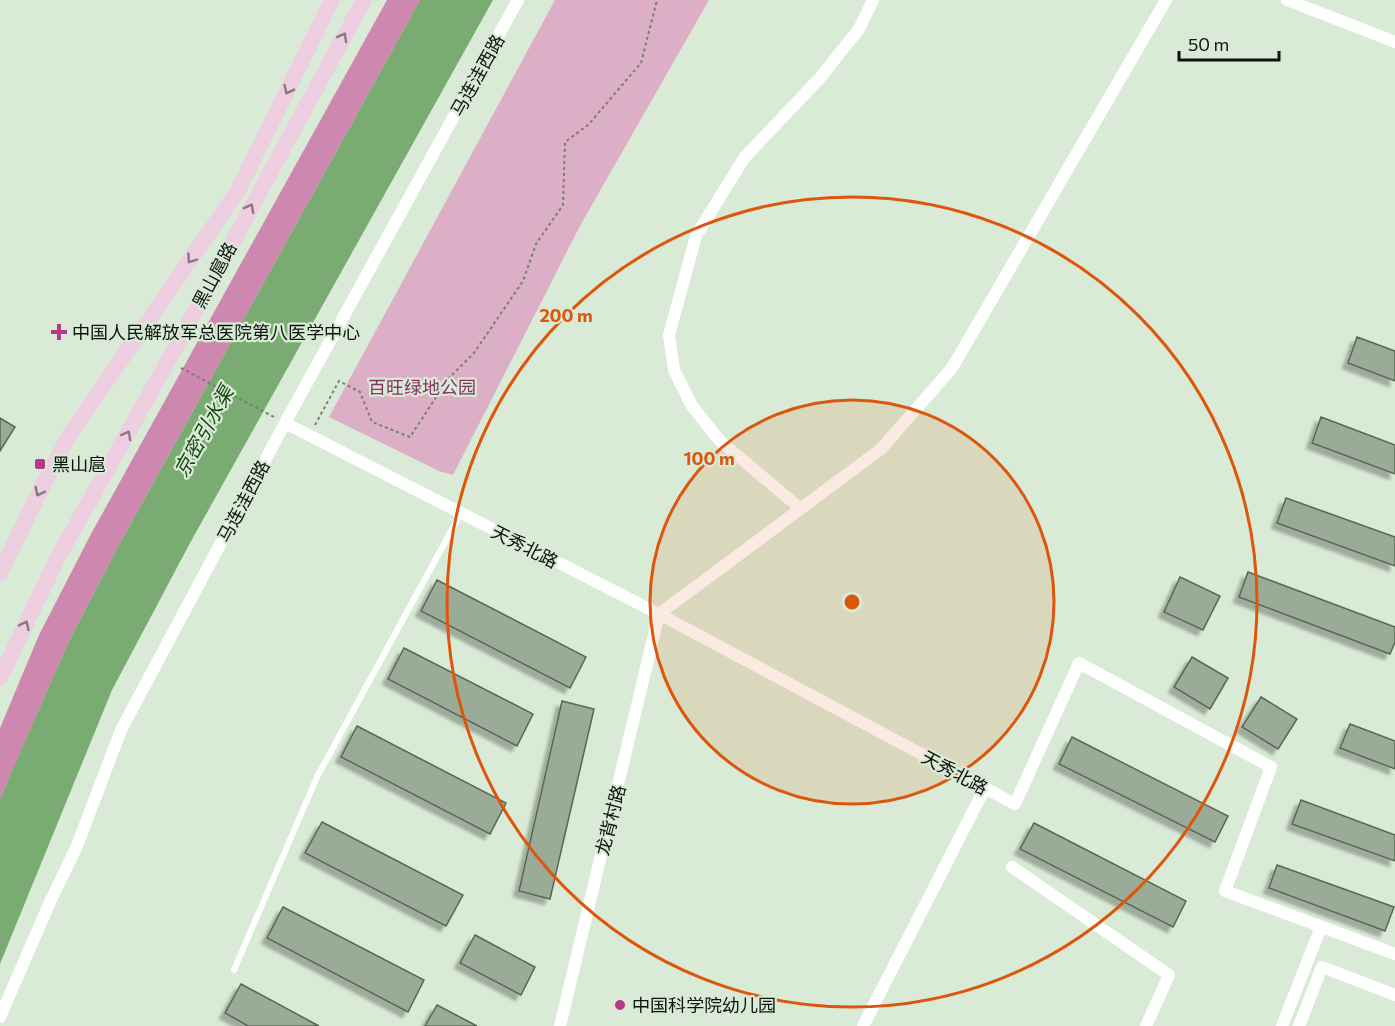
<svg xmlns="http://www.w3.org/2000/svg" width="1395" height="1026" viewBox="0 0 1395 1026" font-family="Commissioner,'Noto Sans SC',sans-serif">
<defs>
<filter id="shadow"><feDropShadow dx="-5.5" dy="5.5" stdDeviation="1.5" flood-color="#0004"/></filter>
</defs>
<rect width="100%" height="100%" fill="#d9ebd6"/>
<path fill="#dcafc7" d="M555,0H709L581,224L453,475L439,471L329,417Z"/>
<path fill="#ce88af" d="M387,0H420L119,545L69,641L0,799V728L39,635L91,534Z"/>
<path fill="#79ab72" d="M420,0H493L190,543L112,690L0,964V799L12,771L69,641L119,545Z"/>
<path fill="#9aac98" stroke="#586855" stroke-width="1.5" filter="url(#shadow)" d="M1357,337L1395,351V381L1348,363Z
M1321,417L1395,445V474L1312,443Z
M0,418L15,427L0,451Z
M1286,498L1395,537V566L1277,523Z
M1248,572L1395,627V642L1390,654L1239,597Z
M1180,577L1220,596L1203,630L1164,612Z
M437,580L586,657L570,688L421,611Z
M404,648L533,714L517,746L388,679Z
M1192,657L1228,678L1210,709L1174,687Z
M1261,697L1297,719L1278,749L1242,727Z
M562,701L594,709L550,899L519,891Z
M1350,724L1395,741V769L1340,748Z
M357,726L506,803L490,834L341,757Z
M1072,737L1228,816L1215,842L1059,764Z
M1301,800L1395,835V861L1292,824Z
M322,822L463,895L446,926L305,853Z
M1034,823L1186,901L1173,927L1020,849Z
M1277,865L1394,907L1385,931L1269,888Z
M283,907L424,980L408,1012L267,938Z
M475,935L535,967L521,995L460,963Z
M241,984L319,1026H248L225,1013Z
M437,1005L477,1026H425Z"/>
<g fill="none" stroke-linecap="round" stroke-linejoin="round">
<path stroke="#748072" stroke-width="2" stroke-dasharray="3 3" stroke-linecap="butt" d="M181,368L274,417
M315,425L339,381L360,392L372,422L410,437L448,379L474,353L523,281L536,244L563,205L565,142L588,125L641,63L657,0"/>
<path stroke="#fff" stroke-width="6" d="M234,970L317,777L461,513"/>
<path stroke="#fff" stroke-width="12" d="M1287,0L1395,42
M285,423L659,614L1015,804L1079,663L1271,767L1225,891L1395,954
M801,509L720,441L692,406L674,370L669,335L696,236L744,158L819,79L859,29L873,0
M1012,867L1169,975L1146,1026
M0,1017L50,902L77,846L121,730L285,423L518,0
M560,1026L659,614L881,449L952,368L1166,0
M863,1026L985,788
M1282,1026L1321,927
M1299,1026L1322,967L1395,995"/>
<path stroke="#eecee1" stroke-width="16" d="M0,573L40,491L70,434L237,192L332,0
M0,678L58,557L168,361L364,0"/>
</g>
<defs><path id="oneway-chevron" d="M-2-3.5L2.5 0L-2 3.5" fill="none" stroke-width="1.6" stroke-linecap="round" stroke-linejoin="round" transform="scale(1.5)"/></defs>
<g stroke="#897a81">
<use href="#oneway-chevron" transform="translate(343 37) rotate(-61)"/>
<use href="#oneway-chevron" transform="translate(288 90) rotate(116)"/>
<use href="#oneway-chevron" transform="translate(250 208) rotate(-62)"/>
<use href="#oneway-chevron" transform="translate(191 259) rotate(125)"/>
<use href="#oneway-chevron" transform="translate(127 435) rotate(-61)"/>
<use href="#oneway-chevron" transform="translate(39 492) rotate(117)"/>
<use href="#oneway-chevron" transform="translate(25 625) rotate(-64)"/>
</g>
<circle cx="852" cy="602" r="202" fill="#dd560c" fill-opacity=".12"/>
<g fill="none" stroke="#dd560c" stroke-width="3">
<circle cx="852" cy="602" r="202"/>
<circle cx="852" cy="602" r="405"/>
</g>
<g fill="#b63a89" stroke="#d9ebd6" stroke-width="2">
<path d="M56 323h6v6h6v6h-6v6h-6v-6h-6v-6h6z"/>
<rect x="34" y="458" width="12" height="12" rx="3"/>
<circle cx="620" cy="1005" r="6"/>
</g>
<g text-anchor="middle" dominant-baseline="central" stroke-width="4.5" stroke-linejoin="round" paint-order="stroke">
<g font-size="18" fill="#0d130c" stroke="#d9ebd6">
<text transform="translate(477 75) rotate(-61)">马连洼西路</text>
<text transform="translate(214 275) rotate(-62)">黑山扈路</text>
<text transform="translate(243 501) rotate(-62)">马连洼西路</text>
<text transform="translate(525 546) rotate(27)">天秀北路</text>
<text transform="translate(955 772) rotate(28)">天秀北路</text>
<text transform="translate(610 820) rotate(-76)">龙背村路</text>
</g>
<g font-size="18" fill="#0d130c" stroke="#d9ebd6" text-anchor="start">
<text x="72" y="332">中国人民解放军总医院第八医学中心</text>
<text x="52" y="464">黑山扈</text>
<text x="632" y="1005">中国科学院幼儿园</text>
</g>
<g font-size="18" fill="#863466" stroke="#d9ebd6">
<text x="422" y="387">百旺绿地公园</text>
</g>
<g font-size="20" font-style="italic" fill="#15480e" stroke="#d9ebd6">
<text transform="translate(203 431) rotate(-61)">京密引水渠</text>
</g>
</g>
<circle cx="852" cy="602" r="9" fill="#dd560c" stroke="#d9ebd6" stroke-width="3"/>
<g font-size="18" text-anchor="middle" font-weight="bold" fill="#dd560c" stroke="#d9ebd6" stroke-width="4.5" stroke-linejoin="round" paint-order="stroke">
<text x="566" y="322">200 m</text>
<text x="709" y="465">100 m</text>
</g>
<path d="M1179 51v9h100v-9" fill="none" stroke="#0d130c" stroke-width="3"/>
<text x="1188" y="51" font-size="18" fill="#0d130c" stroke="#d9ebd6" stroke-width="4.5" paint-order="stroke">50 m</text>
</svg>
